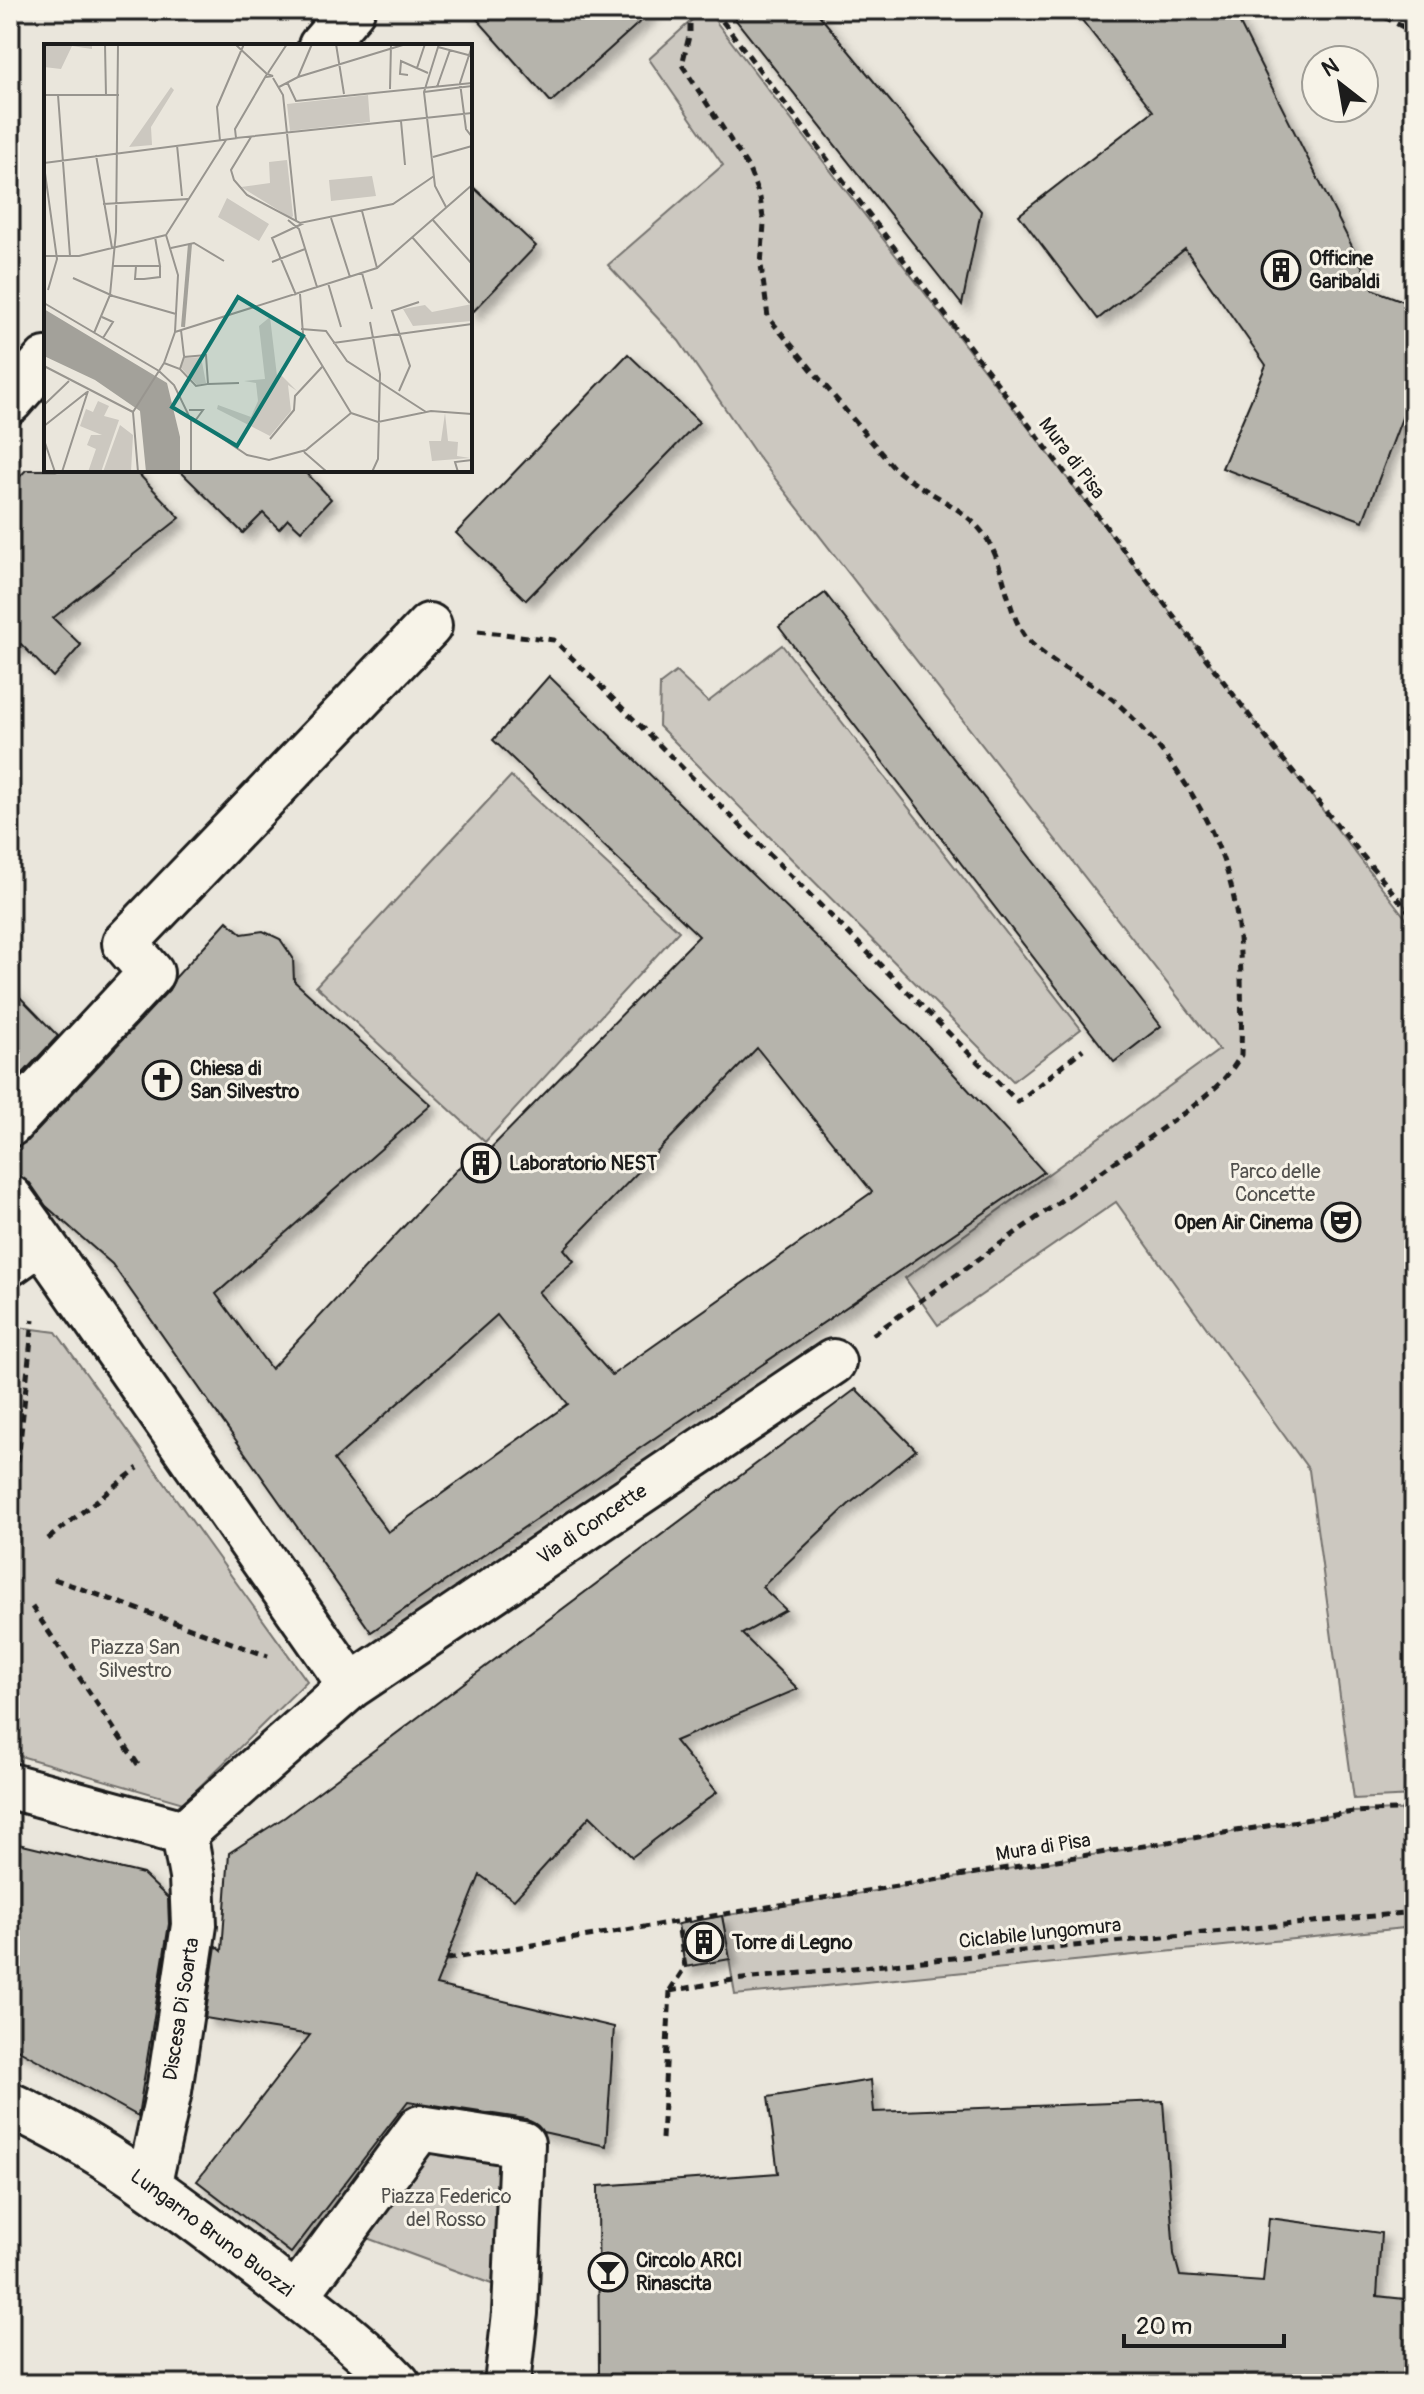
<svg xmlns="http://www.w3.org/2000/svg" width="1424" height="2394" viewBox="0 0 1424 2394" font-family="Pangolin,sans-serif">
<defs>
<filter id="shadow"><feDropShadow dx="7" dy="7" stdDeviation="4" flood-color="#0004"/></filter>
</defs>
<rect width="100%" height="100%" fill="#eae6dc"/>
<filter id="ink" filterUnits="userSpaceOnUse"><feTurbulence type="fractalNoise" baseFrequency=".0125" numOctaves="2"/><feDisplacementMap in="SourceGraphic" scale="16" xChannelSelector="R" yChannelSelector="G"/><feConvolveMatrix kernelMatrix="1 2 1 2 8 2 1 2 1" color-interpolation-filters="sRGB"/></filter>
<g filter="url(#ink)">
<path fill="#ccc8c0" stroke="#74726e" stroke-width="2" d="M703,10H707L1414,929V1796L1354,1799L1309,1470L1116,1202L938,1325L905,1278L1219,1050L756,454L679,341L608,265L723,165L649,59Z
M782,645L1081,1029L1013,1081L659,726L660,684L676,672L708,702Z
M511,776L679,931L485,1142L316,986Z
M1414,848V918L1402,902Z
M10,1326L56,1332L307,1681L183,1803L10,1753Z
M1414,1809V1927L735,1995L722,1916L1353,1812Z
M424,2141L506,2156L497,2286L356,2234Z"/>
<path fill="#b6b4ac" stroke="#1c1c1c" stroke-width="2" fill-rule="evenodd" filter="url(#shadow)" d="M469,10H653L551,102Z
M728,10H815L981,211L962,305Z
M1074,10H1233L1374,290L1414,305V386L1363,521L1222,468L1266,365L1185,249L1098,319L1019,215L1153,111Z
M470,184L536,246L470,315Z
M628,354L699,422L526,600L456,533Z
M26,470H135L180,518L53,618L81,645L53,677L21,644L10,652V487Z
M179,470H304L331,499L301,531L288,519L279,529L263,513L243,533Z
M825,593L1161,1026L1114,1062L779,627Z
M549,676L928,1046L1044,1172L371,1632L112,1264L46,1206L30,1183L10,1173V1148L28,1141L169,990L175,978L227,921L242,934L263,931L280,939L293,958L294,981L431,1105L216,1294L271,1369L478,1147L485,1154L699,936L493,740ZM757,1048L872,1192L612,1375L538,1292L574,1261L564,1249ZM497,1315L568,1404L388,1532L334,1460Z
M10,987L58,1036L10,1087Z
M856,1389L916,1450L848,1505L762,1587L786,1610L742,1634L798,1689L675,1741L717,1792L632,1857L590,1816L514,1900L480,1875L436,1985L614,2027L606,2146L543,2132L526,2119L408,2101L291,2253L197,2181L310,2035L205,2018L216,1946L222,1951L229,1853L285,1817Z
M10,1842L143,1874L168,1898L169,1924L138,2116L10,2045Z
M722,1916L730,1959L685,1967L678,1924Z
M871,2080L874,2112L1163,2101L1174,2254L1180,2276L1263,2282L1269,2218L1381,2233L1377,2296L1414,2300V2384H811L599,2374L598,2186L778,2173L768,2097Z"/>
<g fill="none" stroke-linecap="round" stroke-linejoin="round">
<g stroke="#1c1c1c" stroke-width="50">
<path id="minor" d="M321,46L352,10
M10,401L46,360
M10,1124L151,973L125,943L429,626
M10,1198L41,1241
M10,1263L41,1241L351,1686L184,1833L10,1786
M351,1686L833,1362
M10,2105C105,2148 184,2210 266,2273C310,2308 360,2343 398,2384
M149,2183L169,2091L194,1925L192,1877L184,1833
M296,2296L420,2128L522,2144L515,2313L507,2384"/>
</g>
<path stroke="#1c1c1c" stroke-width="5" stroke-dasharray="8 6" stroke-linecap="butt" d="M690,10V32L682,65L748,167L760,198L764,224L761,265L768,317L892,466C923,495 969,505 990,544C1007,574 1007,620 1032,644C1057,668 1091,680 1117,703C1173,754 1221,828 1235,904C1242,944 1242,1013 1241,1055C1223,1087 1194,1106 1164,1127L871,1336
M714,10L1277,752L1414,918
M1372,10L1414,33
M478,631L554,640L1018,1102L1083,1049
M12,1518L33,1320
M48,1539L138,1468
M54,1579L268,1656
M32,1607L141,1769
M447,1959L1353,1812L1414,1809
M670,1990L685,1967L678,1924
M670,1991L733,1980L1414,1912
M662,2139L670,1991"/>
<use href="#minor" stroke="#f7f3e8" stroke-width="44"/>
</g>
</g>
<defs>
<g id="building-ring" transform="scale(2)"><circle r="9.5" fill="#f7f3e8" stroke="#1c1c1c" stroke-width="1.5"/><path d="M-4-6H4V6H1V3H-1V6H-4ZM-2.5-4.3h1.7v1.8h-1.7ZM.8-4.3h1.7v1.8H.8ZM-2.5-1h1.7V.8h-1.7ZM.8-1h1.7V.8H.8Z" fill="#1c1c1c"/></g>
<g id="church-ring" transform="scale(2)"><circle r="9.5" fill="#f7f3e8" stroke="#1c1c1c" stroke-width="1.5"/><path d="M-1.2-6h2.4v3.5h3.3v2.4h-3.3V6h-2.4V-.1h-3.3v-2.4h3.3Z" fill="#1c1c1c"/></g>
<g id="theatre-ring" transform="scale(2)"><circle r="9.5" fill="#f7f3e8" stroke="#1c1c1c" stroke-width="1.5"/><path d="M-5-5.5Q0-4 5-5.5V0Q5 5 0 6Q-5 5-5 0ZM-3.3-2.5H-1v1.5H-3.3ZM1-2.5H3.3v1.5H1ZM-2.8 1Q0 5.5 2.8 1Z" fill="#1c1c1c"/></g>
<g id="bar-ring" transform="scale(2)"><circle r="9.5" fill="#f7f3e8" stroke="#1c1c1c" stroke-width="1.5"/><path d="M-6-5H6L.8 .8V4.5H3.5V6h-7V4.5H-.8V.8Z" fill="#1c1c1c"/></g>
</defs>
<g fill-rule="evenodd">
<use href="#building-ring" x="1281" y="270"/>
<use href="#church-ring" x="162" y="1080"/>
<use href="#building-ring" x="481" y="1163"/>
<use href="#theatre-ring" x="1341" y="1222"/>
<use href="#building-ring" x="704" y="1942"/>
<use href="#bar-ring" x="608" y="2272"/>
</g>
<g text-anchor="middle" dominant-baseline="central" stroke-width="6" stroke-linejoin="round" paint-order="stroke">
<g font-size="20" font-weight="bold" fill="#1c1c1c" stroke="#f7f3e8" text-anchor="start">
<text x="1309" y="258">Officine<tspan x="1309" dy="23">Garibaldi</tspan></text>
<text x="190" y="1068">Chiesa di<tspan x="190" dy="23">San Silvestro</tspan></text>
<text x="509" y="1163">Laboratorio NEST</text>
<text x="1313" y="1222" text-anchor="end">Open Air Cinema</text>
<text x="732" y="1942">Torre di Legno</text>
<text x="636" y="2260">Circolo ARCI<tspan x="636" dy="23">Rinascita</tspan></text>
</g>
<g font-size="20" fill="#1c1c1c" stroke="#f7f3e8">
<text transform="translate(1072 458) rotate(53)">Mura di Pisa</text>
<text transform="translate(592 1524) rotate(-34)">Via di Concette</text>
<text transform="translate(1043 1847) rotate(-9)">Mura di Pisa</text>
<text transform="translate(1040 1933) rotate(-6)">Ciclabile lungomura</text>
<text transform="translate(181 2009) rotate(-81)">Discesa Di Soarta</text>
<text transform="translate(212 2233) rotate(37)">Lungarno Bruno Buozzi</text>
</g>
<g font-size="20" fill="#51504d" stroke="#f7f3e8">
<text x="1275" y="1171">Parco delle<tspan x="1275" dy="23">Concette</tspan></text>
<text x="135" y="1647">Piazza San<tspan x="135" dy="23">Silvestro</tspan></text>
<text x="446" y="2196">Piazza Federico<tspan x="446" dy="23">del Rosso</tspan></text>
</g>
</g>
<g transform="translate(44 44)">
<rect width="428" height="428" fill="#eae6dc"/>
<path d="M0,0H48V5L28,2L17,25L0,23ZM127,43L130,46L107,83L108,101L85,103ZM324,51L326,78L246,87L243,60ZM243,116L249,172L247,174L197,143L226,139L225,118ZM328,132L332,152L287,157L285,136ZM183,154L225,180L215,197L174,173ZM428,260V277L369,282L359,265L381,261L388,268ZM226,273L233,332L236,330L253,347L244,341L247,367L226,392L173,365L174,361L207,373L214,357L212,339L200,337L221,335L215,282ZM157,313L162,339L153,341L137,324L140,314ZM54,357L65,362L60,372L75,376L57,428H44L52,405L43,401L47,391H58L36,382L42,365L49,368ZM401,369L404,397L414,398L413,412L426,414L388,417L385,397H397ZM76,381L89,391L87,428H59Z" fill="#ccc8c0"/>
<path d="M0,265L123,339L136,393V428H102L96,367L51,336L0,312Z" fill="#a3a19a"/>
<path fill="none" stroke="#a3a19a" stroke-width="4" d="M139,283L146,200"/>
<path fill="none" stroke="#98958f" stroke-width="2" d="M61,0L62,52M191,0L223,30M292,0L300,50M395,0L380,48L391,142L402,163M428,2L416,39L422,85L428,93M394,3L428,12M373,24L381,0M224,29L243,0M364,31L356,30L357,17L384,29M222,33L229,32L223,30L191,85L192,94L428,69M254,33L268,0M229,34L239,51L252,176M243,38L252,57L428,39M235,43L254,33L362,0M393,43L406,6M346,45L347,0M380,48L428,42M0,51H75M14,51L26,212M357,77L361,121M207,93L187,126L190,136L203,151L256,179L349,160L390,132M176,97L173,63L200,0M133,101L138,152M52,111L68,204M389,113L428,102M0,119L194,94M0,122L13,215L4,246M59,160L144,155M318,167L333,224M287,174L306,233M388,175L428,220M244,176L255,185L273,243M122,191L182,96M368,193L426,259M127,204L150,199L180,217M0,212H35L122,191M228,218L261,205M68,222H116L111,193M92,222L91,235H100L116,233V222M318,229L328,265M29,234L69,252L132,270M284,239L297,283M256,250L259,290L307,369M252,251L228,194L260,179M0,259L115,327L130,341L147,376V428M58,273L69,278L59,294M326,278L336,330L334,415L328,428M257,285L282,287L303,317L382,368M137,286L140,312M131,288L333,224L428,141M50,289L66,251L72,188L74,0M289,299L428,280M120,319L136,325L152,342L164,340L162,311L140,313L136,325M0,322L89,368M164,340L195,339M355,347L366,322L348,267L375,258M0,361L25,337M145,366H159L151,377M89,368L120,319L131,288L134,231L122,191M89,368L94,428M307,369L334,378L387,367L428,370M147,373L203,411L225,416L262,406L307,369M0,382L43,348M226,395L250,366L251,352L278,323M0,396L11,428M260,408L283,428M18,428L44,347M414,428L411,418L428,416"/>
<path fill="#0f766e" fill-opacity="0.15" stroke="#0f766e" stroke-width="4" d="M194,253L259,292L193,402L128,363Z"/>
<rect width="428" height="428" fill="none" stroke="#1c1c1c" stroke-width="4"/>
</g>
<rect width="1424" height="2394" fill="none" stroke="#f7f3e8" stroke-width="40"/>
<rect x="20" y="20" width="1384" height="2354" fill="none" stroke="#1c1c1c" stroke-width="3" filter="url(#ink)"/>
<g transform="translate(1340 84) rotate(329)"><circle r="38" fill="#f7f3e8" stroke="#9f9d96" stroke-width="2"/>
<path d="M0-6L14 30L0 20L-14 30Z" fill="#1c1c1c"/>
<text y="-12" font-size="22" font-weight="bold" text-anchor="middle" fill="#1c1c1c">N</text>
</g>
<path d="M1124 2334v12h160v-12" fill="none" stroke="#1c1c1c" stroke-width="4"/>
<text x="1136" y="2334" font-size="24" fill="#1c1c1c" stroke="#f7f3e8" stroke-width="6" paint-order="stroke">20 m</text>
</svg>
